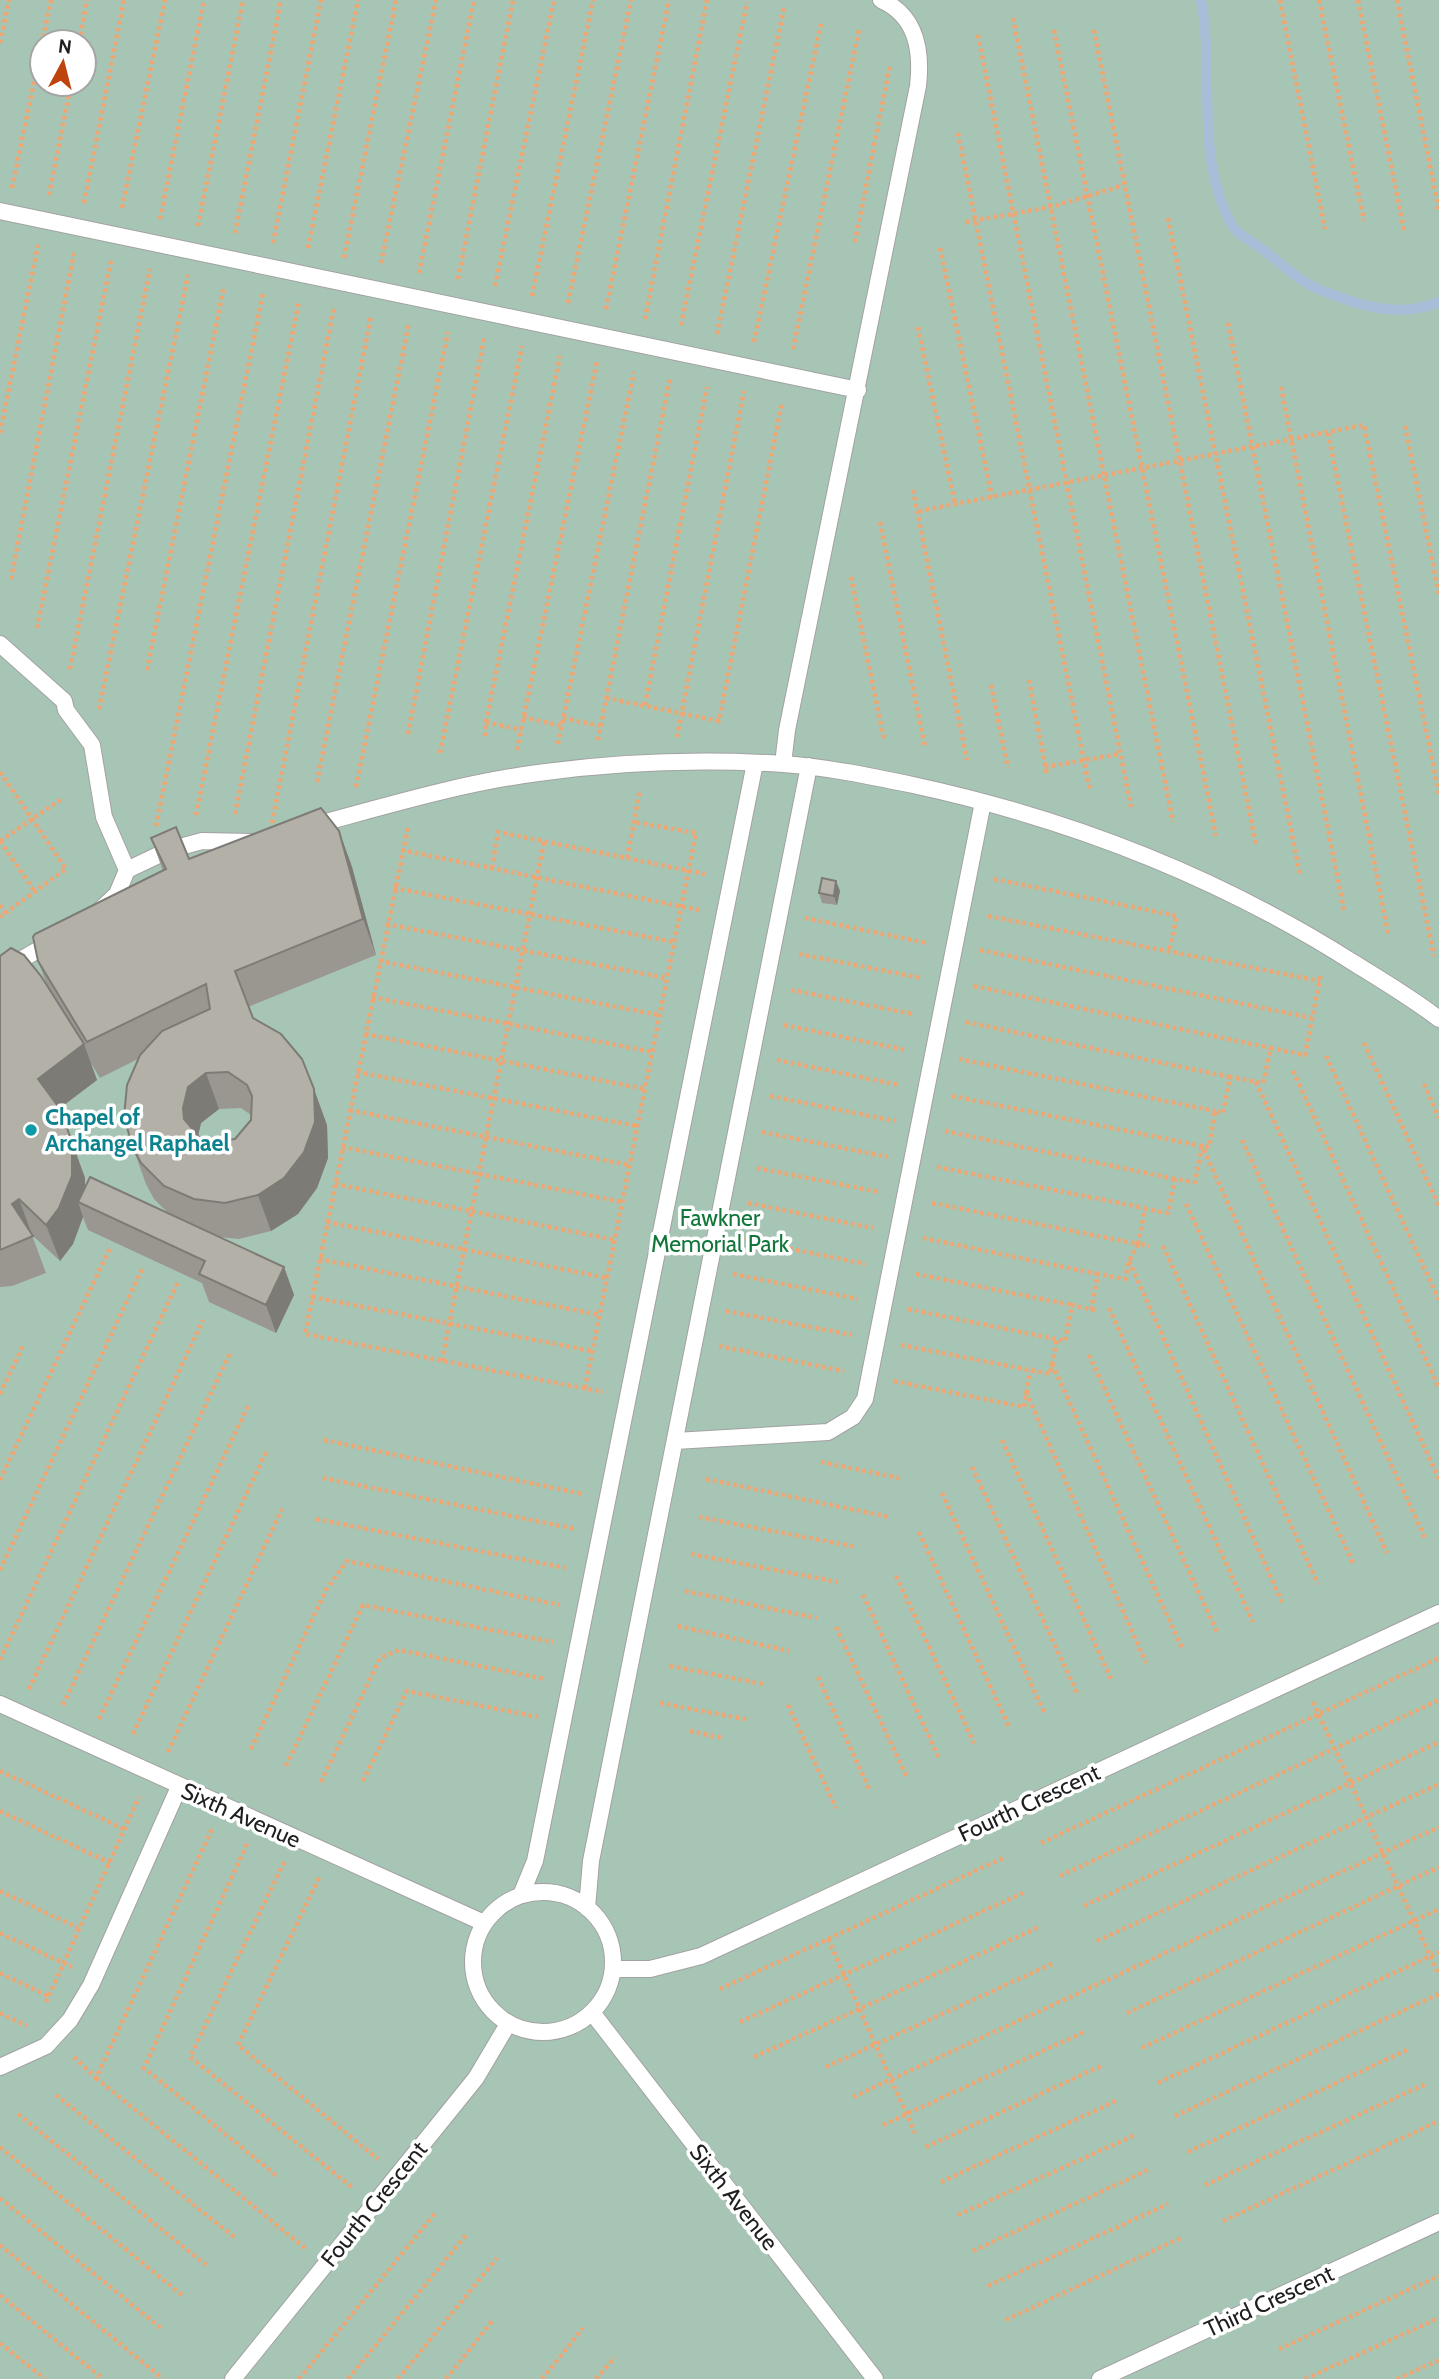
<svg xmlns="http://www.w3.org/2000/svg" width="1439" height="2379" viewBox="0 0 1439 2379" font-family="Cabin,sans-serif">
<rect width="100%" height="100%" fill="#eeeee4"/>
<path fill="#a7c5b5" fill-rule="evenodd" d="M0,0H1439V2379H0ZM42,42H84V84H42Z"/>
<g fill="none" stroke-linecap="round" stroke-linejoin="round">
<path stroke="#a7bed9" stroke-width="10" d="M1201,0C1215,72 1194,158 1232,225C1238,236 1255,243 1265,251C1289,270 1302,284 1331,294C1367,308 1402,317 1439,302"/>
<g stroke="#a2a2a2" stroke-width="18">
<path id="service" d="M0,211L858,390
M0,644L64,701L66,710L92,745L104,817L127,870
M783,764L787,730L918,86C922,51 917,16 881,0
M311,826C386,806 461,783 538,773C618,762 703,759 783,764C826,767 870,776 913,785C1070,819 1219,877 1354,963C1383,981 1412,998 1439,1019
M102,908L117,894L127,870L169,850L202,841L252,842
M0,972L55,940
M675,1441L828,1432L853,1417L865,1399L983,802
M0,1704L484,1923
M473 1962a70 70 0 1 1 140 0a70 70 0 1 1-140 0Z
M521,1895L535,1861L755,763
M587,1908L591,1861L809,766
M613,1969H650L701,1956L1439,1613
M594,2015L875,2379
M0,2067L46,2046L70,2020L91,1985L179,1787
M233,2379L476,2078L508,2024
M1100,2379L1439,2222"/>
</g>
<path stroke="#f0a673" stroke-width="4.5" stroke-dasharray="3.5 3.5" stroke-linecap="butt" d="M1280,0L1325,229
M1319,0L1364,221
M1358,0L1404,230
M1397,0L1439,211
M1013,18L1173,822
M1054,30L1216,836
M1094,30L1256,845
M978,35L1131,807
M79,42L87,0
M0,43L9,0
M958,133L1090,791
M12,188L51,0
M49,195L71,84
M84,203L124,0
M122,208L165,0
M1168,218L1300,875
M160,219L204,0
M966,222L1051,207L1124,185
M198,226L243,0
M235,233L281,0
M855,242L890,65
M273,243L321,0
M308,248L358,0
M940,248L992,497
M344,258L396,0
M381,263L436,0
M419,273L474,0
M458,279L513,0
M495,286L554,0
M532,296L593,0
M568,303L631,0
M606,309L669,0
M645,319L707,0
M1228,323L1344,910
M681,325L747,2
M918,327L955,504
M717,334L784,8
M754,342L821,24
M793,349L859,30
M1281,387L1388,933
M1405,426L1439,594
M0,433L38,245
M1328,433L1434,956
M913,490L967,760
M919,511L1364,425L1439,794
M880,522L925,747
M851,577L884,740
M11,579L74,253
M37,628L111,261
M70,669L150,269
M147,670L224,286
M1029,680L1047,775
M991,685L1008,768
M606,698L719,721L782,402
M645,705L707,387
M99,709L188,275
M523,717L562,726
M563,718L600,726
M486,722L521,730
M408,734L484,339
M485,736L486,722L560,356
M677,737L744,391
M598,740L670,378
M558,744L634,372
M517,750L597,361
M440,753L522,346
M1045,767L1120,754
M0,772L66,869L0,917
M317,782L409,323
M356,787L448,332
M235,814L334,307
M196,815L299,301
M272,823L371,316
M156,826L263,293
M408,828L305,1334L603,1392
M0,841L63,798
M0,841L35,892
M401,850L699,910
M627,858L640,790
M492,868L498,832L705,874
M994,879L1177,916L1169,951
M394,888L674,942
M0,905L5,913
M988,916L1320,981
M805,918L927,943
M386,924L666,978
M980,950L1312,1018
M799,954L921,978
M379,961L659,1015
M974,986L1271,1048
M791,990L913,1014
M372,997L652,1052
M966,1022L1230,1077
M784,1025L906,1050
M365,1034L645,1089
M1364,1043L1439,1206
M1326,1056L1439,1300
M959,1059L1215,1111
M777,1060L899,1085
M1293,1071L1439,1388
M357,1072L637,1126
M1256,1082L1439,1479
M1424,1084L1439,1118
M770,1096L895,1121
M952,1096L1202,1146L1387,1553
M349,1110L629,1165
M945,1131L1175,1179
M762,1132L888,1157
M1242,1140L1425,1538
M342,1147L622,1202
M937,1167L1145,1208
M757,1168L879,1192
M335,1184L615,1240
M748,1203L873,1228
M932,1203L1138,1244L1145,1209L1168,1213L1175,1179L1195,1182L1202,1146L1209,1147L1215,1111L1223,1113L1230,1077L1263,1083L1271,1048L1305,1055L1321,974
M1186,1204L1353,1563
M327,1222L607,1278
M923,1238L1098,1274
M741,1239L866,1264
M1163,1246L1318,1584
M319,1259L600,1315
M1129,1261L1282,1602
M733,1274L858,1299
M916,1274L1072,1305
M312,1297L592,1351
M1109,1308L1253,1622
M908,1309L1065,1341L1072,1305L1098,1311
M1091,1310L1098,1274L1125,1279L1129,1261L1138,1244L1149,1246
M726,1311L852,1335
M901,1345L1050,1374L1057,1339
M719,1346L844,1371
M1089,1355L1217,1632
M442,1361L544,842
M1052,1364L1182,1648
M894,1381L1024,1407L1030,1371
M585,1388L696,833L634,822
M1026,1392L1146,1663
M0,1394L24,1344
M324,1440L583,1494
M1002,1440L1112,1681
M821,1462L899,1478
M972,1467L1078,1695
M323,1478L576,1529
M706,1479L889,1517
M0,1480L110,1248
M942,1493L1045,1714
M699,1517L857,1547
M316,1519L566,1568
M919,1532L1010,1729
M691,1554L838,1582
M0,1570L143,1267
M896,1576L974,1743
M685,1591L817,1618
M863,1595L939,1758
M678,1626L789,1651
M836,1627L907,1777
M0,1660L178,1282
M670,1666L763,1684
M818,1677L870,1791
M29,1689L203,1320
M1313,1702L1439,1975
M660,1703L750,1720
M63,1705L231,1351
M788,1705L836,1808
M99,1719L249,1404
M690,1731L722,1738
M133,1734L267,1450
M251,1749L326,1590L347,1561L560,1605
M168,1752L282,1509
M286,1766L363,1605L553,1642
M0,1771L124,1829
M363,1781L407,1691L538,1717
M321,1782L380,1658L399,1650L545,1679
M0,1811L110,1863
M1041,1843L1439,1658
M247,1844L144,2068L278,2177
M284,1862L190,2057L353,2188
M1060,1876L1439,1700
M319,1878L238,2045L378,2159
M0,1891L78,1928
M1084,1906L1439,1742
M0,1933L72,1967
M828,1939L915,2133
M1097,1941L1439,1784
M0,1973L50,1997
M720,1989L1003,1858
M46,2002L139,1797
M0,2013L27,2026
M1127,2013L1439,1867
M740,2022L1023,1893
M1142,2048L1439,1909
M74,2057L96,2078L212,1829
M754,2057L1039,1927
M826,2067L1054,1963
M96,2078L305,2248
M1158,2083L1439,1952
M56,2095L234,2237
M853,2097L1439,1827
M18,2114L206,2265
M1175,2116L1439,1994
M883,2125L1086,2031
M0,2147L182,2295
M926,2147L1101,2066
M1188,2152L1409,2049
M941,2182L1118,2100
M1205,2185L1426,2084
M0,2198L161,2328
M958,2215L1135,2135
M1223,2221L1439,2121
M0,2245L163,2379
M973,2251L1150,2169
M988,2286L1168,2204
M0,2295L103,2379
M1006,2320L1183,2237
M0,2343L45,2379
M1279,2349L1439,2276
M299,2379L436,2212
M348,2379L466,2235
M398,2379L497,2258
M446,2379L493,2320
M542,2379L583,2328
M596,2379L615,2357
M641,2379H642
M1305,2379L1439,2318
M1397,2379L1439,2360"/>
<use href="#service" stroke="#fff" stroke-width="16"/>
</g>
<path fill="#9a9790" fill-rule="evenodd" d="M339,831L352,867L376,955L248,1007L253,1018L327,1125L328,1158L317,1188L298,1214L271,1231L239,1239L219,1237L284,1267L294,1295L276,1333L209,1302L202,1283L88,1230L83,1217L73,1244L60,1261L32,1235L46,1273L12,1286L0,1287V956L47,985L38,961L163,871L151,838L189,859ZM138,1059L133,1148L146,1184L154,1199L169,1214L85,1186V1178L59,1108L97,1080L89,1060L100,1078ZM241,1108L251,1115V1120L235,1139L211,1142L198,1136L201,1123L219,1109Z
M836,881L840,891L837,905L822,903L819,893Z"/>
<path fill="#7d7b75" d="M339,831L352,867L376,955L363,919Z
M836,881L840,891L837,905L834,896Z
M84,1044L97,1080L51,1115L38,1079Z
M206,1073L219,1109L201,1123L196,1144L184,1119L183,1108L188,1087Z
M314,1089L327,1125L328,1158L317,1188L298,1214L271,1231L258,1195Z
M72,1142L85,1178V1205L78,1202L83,1217L73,1244L60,1261L46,1225Z
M19,1199L32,1235L12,1204Z
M284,1267L294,1295L276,1333L266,1305Z"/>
<path fill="#b3b0a7" stroke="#7d7b75" stroke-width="2" fill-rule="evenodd" d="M321,808L339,831L363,919L235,971L253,1018L281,1034L302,1059L314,1089L315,1122L304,1152L284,1178L258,1195L225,1203L194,1199L164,1186L141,1163L133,1148L124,1117L127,1085L140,1055L162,1031L210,1009L206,984L87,1042L38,961L33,937L35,934L166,869L151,838L176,827L189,859ZM228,1072L247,1085L252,1096L251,1120L235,1139L211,1142L199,1137L184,1119L183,1108L188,1087L206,1073Z
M822,878L836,881L834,896L819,893Z
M11,948L24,955L41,976L84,1044L38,1079L60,1109L72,1142V1176L59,1208L46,1225L19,1199L12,1204L33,1236L0,1250V956Z
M90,1177L284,1267L266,1305L199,1274L205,1261L78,1202Z"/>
<circle fill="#0f9aa8" stroke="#fff" stroke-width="2.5" cx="31" cy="1130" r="7"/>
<g text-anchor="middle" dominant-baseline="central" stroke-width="7" stroke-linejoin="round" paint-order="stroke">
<g font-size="23" font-weight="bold" fill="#0d838f" stroke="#fff" text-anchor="start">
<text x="45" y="1117">Chapel of<tspan x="45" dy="26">Archangel Raphael</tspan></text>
</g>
<g font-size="23" fill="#127539" stroke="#fff">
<text x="720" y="1218">Fawkner<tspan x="720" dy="26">Memorial Park</tspan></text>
</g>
<g font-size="23" fill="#1e1e1e" stroke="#fff">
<text transform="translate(1029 1803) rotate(-25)">Fourth Crescent</text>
<text transform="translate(241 1815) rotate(24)">Sixth Avenue</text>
<text transform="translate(734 2197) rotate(52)">Sixth Avenue</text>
<text transform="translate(374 2204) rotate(-51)">Fourth Crescent</text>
<text transform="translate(1269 2301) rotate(-25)">Third Crescent</text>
</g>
</g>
<g transform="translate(63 63) rotate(7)"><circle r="33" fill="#ffffff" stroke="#a5a5a5" stroke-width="2"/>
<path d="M0-5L12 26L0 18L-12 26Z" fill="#be430d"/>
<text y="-10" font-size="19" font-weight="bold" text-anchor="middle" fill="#1e1e1e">N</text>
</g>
</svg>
